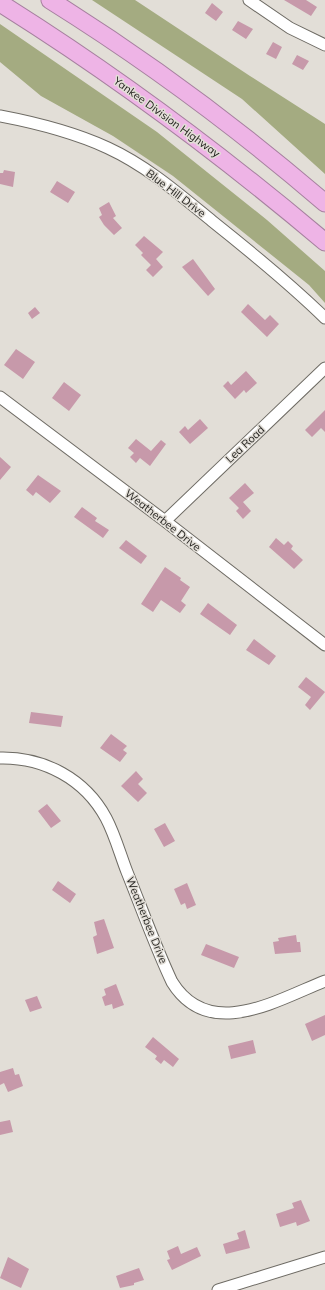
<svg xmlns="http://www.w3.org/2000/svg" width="325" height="1290" viewBox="0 0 325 1290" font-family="Mulish,sans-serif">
<rect width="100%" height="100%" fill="#e2ded7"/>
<path fill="#a4ab81" d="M92,0H135L250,76L325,124V174L242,99Z
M0,24L157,132L267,220L325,271V303L309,285L173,176L113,136L41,96L0,62Z"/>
<path fill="#c799aa" d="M284,0H306L317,7L311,16Z
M212,3L223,12L216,21L205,13Z
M238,21L253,29L246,39L232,30Z
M273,42L282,47L276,59L266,54Z
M297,55L309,61L303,70L292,64Z
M4,170L15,172L13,187L0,184V173H3Z
M57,181L75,192L68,203L50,192Z
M109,202L116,216L113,218L122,228L114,235L104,225L99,217L102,215L99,208Z
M144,236L163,252L156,259L163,267L153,277L146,270L151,265L141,255L143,253L135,245Z
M193,259L215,289L208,296L182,267Z
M248,304L265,320L270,315L279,324L267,337L241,312Z
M35,307L40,313L32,319L28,313Z
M16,349L35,362L23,379L4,365Z
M246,371L257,383L246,393L244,390L235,399L223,386L228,381L231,385Z
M64,382L81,395L69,411L52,398Z
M325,410V432L321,428L312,437L305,430Z
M200,419L208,428L190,444L179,432L185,426L188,430Z
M136,439L151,451L161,440L166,444L150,466L140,458L136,463L130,457L134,453L128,448Z
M0,457L11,467L0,480Z
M38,475L61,491L50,503L36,492L33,496L26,490Z
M245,483L254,493L243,502L251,511L243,519L236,511L239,508L229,498Z
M82,507L97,518L95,521L109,530L103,538L74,517Z
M276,538L284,545L288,541L293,546L291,549L303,560L294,569L269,547Z
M126,540L147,556L141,564L119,548Z
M165,567L181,578L180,580L190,587L181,601L186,605L180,613L161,600L153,612L141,604Z
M208,603L237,625L230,635L200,614Z
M254,639L276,656L269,665L246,650Z
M306,677L325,692L310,710L305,705L311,697L298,687Z
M31,712L63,716L61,727L29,723Z
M111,734L127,746L123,750L127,753L120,762L100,748Z
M136,771L143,779L138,784L147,793L138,802L121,786Z
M47,804L61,821L51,828L38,811Z
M165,823L175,841L164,847L154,829Z
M58,881L76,894L70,903L52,890Z
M187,883L196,905L187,909L185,903L181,905L174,889Z
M104,919L114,948L97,954L93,937L97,935L94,922Z
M296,935L297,942H300L301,952L275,954L273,942L279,941L278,938Z
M206,944L239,957L234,968L201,955Z
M116,984L124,1005L113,1009L112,1004L105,1006L102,997L106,995L104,989Z
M37,996L42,1008L30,1012L25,1000Z
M325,1015V1035L312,1041L305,1024Z
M153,1037L179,1059L173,1067L164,1060L161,1064L155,1059L157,1056L145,1047Z
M253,1040L256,1053L231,1059L228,1046Z
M13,1068L15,1075L19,1074L23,1086L8,1092L4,1083L0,1085V1072Z
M10,1120L13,1132L0,1135V1122Z
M301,1200L310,1221L297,1226L296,1222L280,1227L276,1214L294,1208L292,1203Z
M245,1230L250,1248L226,1254L223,1244L239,1239L237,1233Z
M178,1246L181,1254L197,1247L201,1256L172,1270L167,1260L170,1259L167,1251Z
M8,1257L29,1269L21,1288L0,1278Z
M139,1268L144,1280L134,1283V1285L120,1288L116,1276Z"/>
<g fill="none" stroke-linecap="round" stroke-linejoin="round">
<g stroke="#6e6b64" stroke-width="13">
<path id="minor" d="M249,0L290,28L325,45
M0,116C37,123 73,132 108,148C147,166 179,194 212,221C251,252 289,283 325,318
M0,397L165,521L325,645
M165,521L325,368
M0,758C44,757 85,779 106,818C115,835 120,854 127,872C142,909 155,946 172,982C209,1042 277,1000 325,981
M218,1290L325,1257"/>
</g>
<g stroke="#a6809f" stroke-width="19">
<path id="highway" d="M50,0C146,60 239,129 325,203
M0,3C115,75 222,155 325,242"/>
</g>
<use href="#minor" stroke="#fff" stroke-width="11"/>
<use href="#highway" stroke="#eeb4e6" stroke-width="17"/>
</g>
<g text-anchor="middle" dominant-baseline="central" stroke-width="3" stroke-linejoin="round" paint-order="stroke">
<g font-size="11" fill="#201f1c" stroke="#e2ded7">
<text transform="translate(167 117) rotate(36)">Yankee Division Highway</text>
<text transform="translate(176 193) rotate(37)">Blue Hill Drive</text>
<text transform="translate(245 444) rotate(-43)">Lea Road</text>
<text transform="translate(163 520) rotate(38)">Weatherbee Drive</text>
<text transform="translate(147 920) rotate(68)">Weatherbee Drive</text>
</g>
</g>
</svg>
